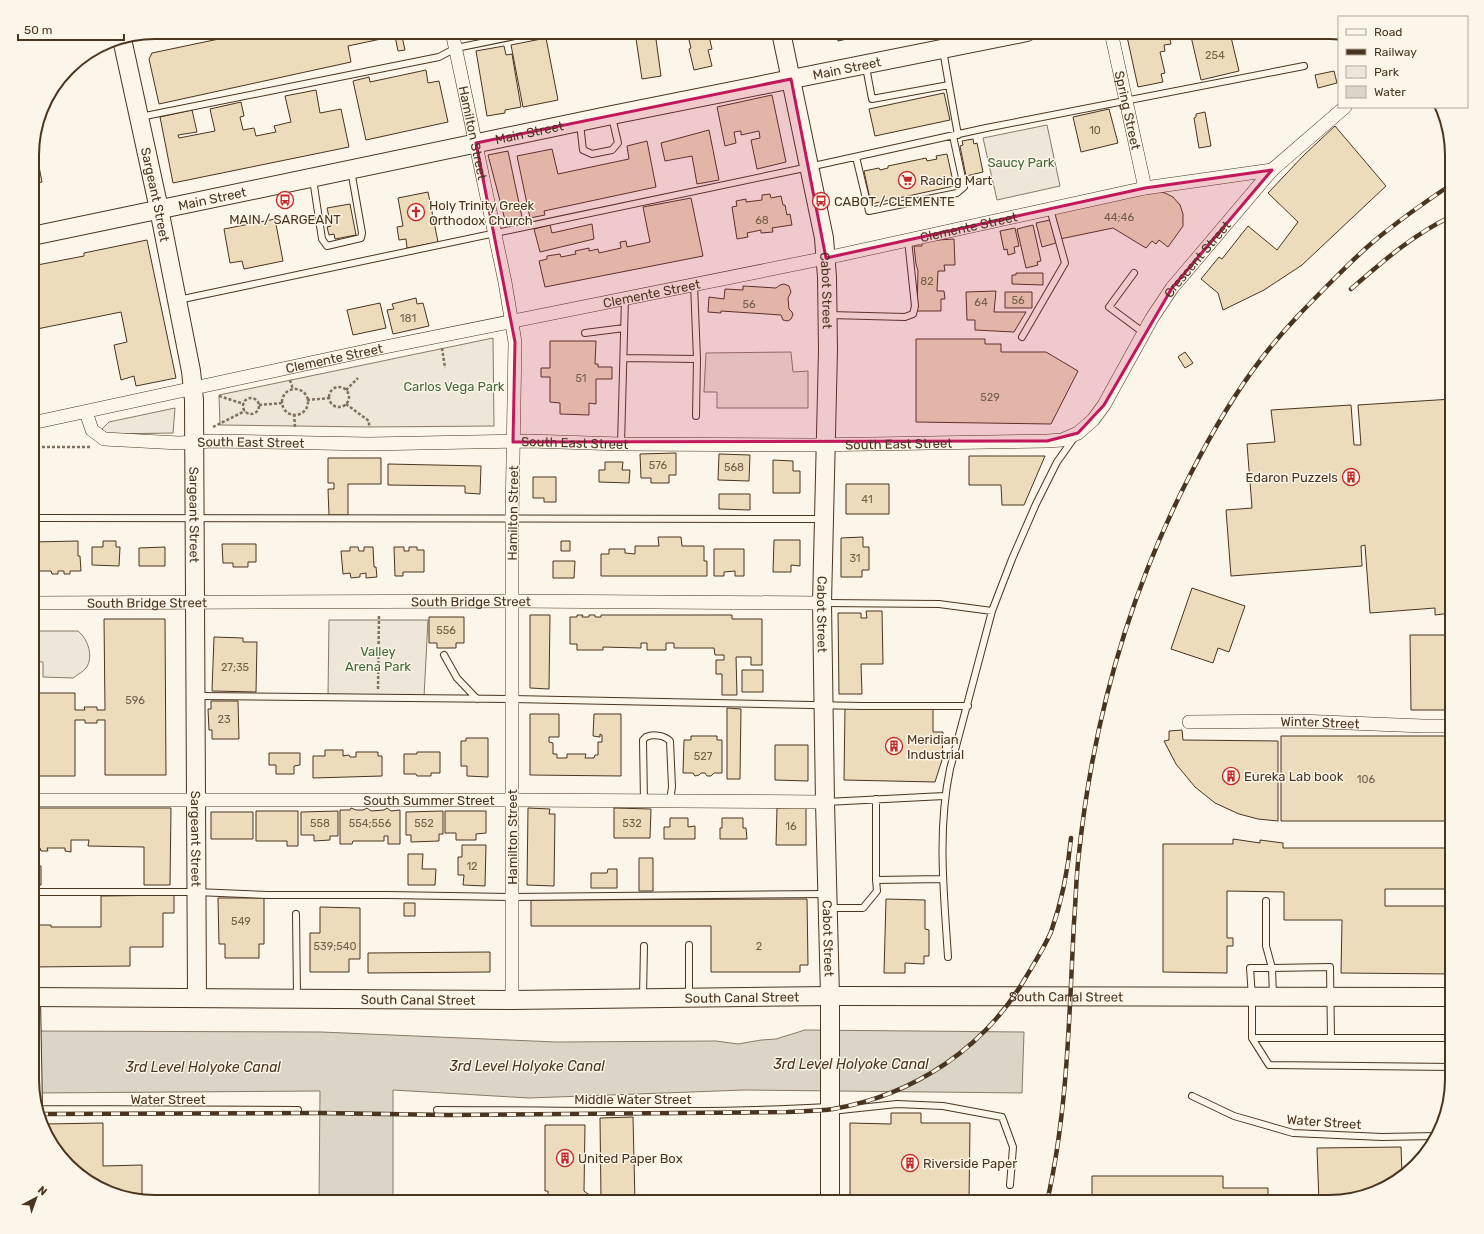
<svg xmlns="http://www.w3.org/2000/svg" width="1484" height="1234" viewBox="0 0 1484 1234" font-family="Rubik,sans-serif">
<rect width="100%" height="100%" fill="#fbf6e9"/>
<path fill="#ede6d9" stroke="#887966" d="M1047,125L1060,186L997,200L983,138Z
M493,338L494,426L369,427L220,425L219,395Z
M791,352L793,372L808,371V408H717V392H704L706,353Z
M175,408L173,433L109,434L105,433L102,429L109,422Z
M329,620H428L424,697L328,696Z
M32,631H78C88,639 94,657 86,668C83,672 77,675 73,678L43,677V662L32,661Z"/>
<path fill="#dcd4c6" stroke="#887966" d="M805,1030L1024,1032L1022,1093L744,1090L529,1098L393,1090V1202H319L320,1091L34,1093L32,1087V1031L321,1032L556,1042L716,1041L738,1044L761,1040L776,1039Z"/>
<path fill="#ecdcbc" stroke="#4a3520" d="M252,32H401L405,50L398,51L395,36L348,46L351,62L159,104L149,59L152,53Z
M471,32H489L472,36Z
M635,32H655L661,76L642,79Z
M690,32H708L712,49L708,50L712,66L694,70L689,49L691,48L688,36L691,35Z
M836,32H860L850,34L851,38L838,41Z
M1126,32H1168L1171,44L1164,45L1165,51L1160,52L1165,73L1161,74L1163,82L1138,87Z
M1190,32H1224L1226,39L1231,37L1239,71L1201,80Z
M546,38L558,100L523,107L511,45Z
M504,46L506,55L512,54L521,107L505,110V113L487,116L476,51Z
M426,70L428,83L439,81L448,122L366,140L353,81L369,77L370,82Z
M1334,71L1337,83L1318,88L1315,75Z
M316,90L320,113L341,109L349,147L173,183L160,117L192,110L197,132L178,135L179,138L215,131L210,109L241,102L244,116L240,117L243,130L254,128L256,136L276,132L274,126L291,122L285,96Z
M944,93L950,120L875,136L869,109Z
M772,95L786,162L757,169L751,140L760,138L759,131L741,135V131L734,132L736,143L725,146L717,107Z
M1109,109L1118,143L1081,152L1073,117Z
M1205,112L1211,146L1199,148L1194,118L1196,117V114Z
M1335,126L1386,186L1302,265L1264,290L1223,310L1218,293L1201,279L1219,257L1222,259L1248,226L1277,250L1298,222L1268,193L1304,155Z
M709,130L719,180L697,184L692,156L665,161L661,143Z
M973,139L974,144L977,143L983,172L966,176L960,146L963,145L962,141Z
M34,140L42,182L32,184V146Z
M647,141L656,187L544,211L545,215L530,218L517,156L552,149L558,174L629,159L627,146Z
M508,151L522,217L505,220L488,155Z
M947,154L954,186L871,204L864,171L879,168L880,170L888,168V166L926,158L927,161L937,159L936,156Z
M1156,191L1165,193L1173,197L1180,205L1183,214V226L1168,247L1159,240L1156,244L1152,241L1146,248L1113,228L1060,239L1054,213Z
M428,192L438,242L407,248L406,239L399,240L397,227L403,226L398,198Z
M770,194L771,198L781,196L783,205H785L787,215L790,214L792,225L772,228L773,232L761,233V230L747,233L748,237L737,239L732,207L737,206L736,201L746,199V202L762,200V195Z
M691,198L703,256L545,287L539,261L547,259V256L560,254L561,257L576,254L575,251L589,248V251L598,249L599,253L621,248L620,242L626,241L627,247L650,242L643,207Z
M350,204L356,235L335,239L334,234L329,235L327,227L331,226L327,208Z
M275,219L283,261L244,269L242,261L230,263L224,229Z
M1050,220L1056,243L1042,247L1036,223Z
M592,224L594,239L540,252L534,229L550,225L552,233Z
M1033,225L1041,261L1037,262L1038,265L1026,268L1017,229Z
M1015,228L1019,246L1014,247L1015,253L1008,255L1007,249L1004,250L1000,231Z
M954,239L955,265H944L945,271H938L937,291H944L945,299H941V311H917L918,271L916,264L914,246H922V241Z
M147,240L176,378L136,386L134,376L121,380L114,345L127,342L121,312L32,330V266L84,256V253Z
M1016,273H1043V285L1012,284V275H1016Z
M784,284L789,286L791,292L788,298L789,309L792,312L793,315L791,319L788,321L783,320L781,315L721,311V313L708,312L709,297L724,299L725,289L743,290V286L776,288L780,285Z
M996,291L994,312H1026L1014,332L975,330V320H967L966,292Z
M1005,292H1032V308H1005Z
M416,298L417,304L423,303L429,326L393,334L387,310L394,309L392,304Z
M380,303L386,328L353,335L347,310Z
M916,339H985V344H1001V352H1046L1078,371L1051,424L916,422Z
M550,341H596L595,364H598V367H612V379H596V404L589,403V415L560,414V403L550,402V377H541V368H550Z
M1185,352L1193,363L1185,368L1178,357Z
M1452,399V613L1435,615V608L1370,613L1365,545L1361,546L1362,566L1231,576L1226,510L1252,508L1247,444L1275,442L1271,410L1351,405L1354,445H1361L1358,405Z
M676,453V475H669V483H651V478H641L640,454Z
M719,454L750,455L749,481L718,480Z
M969,456H1045L1024,505H1002L1001,485H969Z
M328,458H381V484H348V515H329L328,489H334V483H328Z
M773,460L793,461V471H800V493H773Z
M605,462H623L622,470H630L629,483L599,482V470H605Z
M388,464L481,466L480,494L465,493V486L388,485Z
M533,477H556V502H544V498H533Z
M846,484H889V514H846Z
M719,494H750V510L719,509Z
M658,537H681L682,546H704V561H707V576H601V554H609V549H625V553L635,554V546H659Z
M863,537V547H869V570H862V577H841V538Z
M774,540H800V566L791,565V572H773Z
M78,541V556H80L81,571H70V574H64V571H58V574H52L51,571H37V574H32V542Z
M103,541H116V547H120L119,566L92,565V547H103Z
M561,541H570V551H561Z
M222,544H256V562H248V567H233V563H223Z
M165,547V566H139V548Z
M350,547H358L359,551H364V547H373L374,567H376L377,577L366,578V573L360,574V577L351,578L350,573L343,574L341,551H350Z
M394,547H404V551H409V547H417V550H424V572H403V576H395Z
M714,549H744V576H735V571L724,572V576H714Z
M553,561H575L574,578H553Z
M1192,588L1245,606L1229,652L1218,648L1213,663L1171,649Z
M866,611H882L883,664H861L862,694H839L838,613H861V618H867Z
M530,615H550L549,689L530,688Z
M577,615H583L582,617H589V615H595V617H601V615H732V619H762V665H751V657H736L737,695H722V674H716V660H724V655H715L714,648H674V643H666V650H647V643H641V648L603,647V650H577V644H570V617H577Z
M429,617H464V643H456V648H437V643H429Z
M104,619H165L166,775H105V720H97V723H85V720H75V776H32V693H75V710H85L84,707H97V710H105Z
M1410,635H1452V710H1411Z
M214,637L243,638V642H257L256,692L212,691Z
M742,670H763V692H742Z
M211,701H238L239,739H212V730H209L208,709H211Z
M845,707L933,709V732H943L942,760L935,782L844,780Z
M727,708L741,709L740,779H727Z
M530,714H559V737H549V742L553,743V754H557V758H567V754H586L585,758H594L595,755H598V742H602V735L600,734V737L593,736L594,714H621V776L530,775Z
M1182,730L1183,740L1278,741V821L1258,819L1239,814L1215,803L1195,787L1176,764L1164,741L1169,740V731Z
M691,736H717V740H722V773H714L711,776H707L705,773H701L699,775L695,776L693,773H683L684,740H691Z
M1281,736H1452V821H1281Z
M466,738H488V777L467,776V766H461V741H466Z
M775,745H808V781L775,780Z
M325,750H343V756L349,755L350,757H356V752H378V756H382V776L313,778V756H325Z
M417,752H440V773H431V776H417L416,774H404V754H417Z
M269,753H300V765L294,766V774H276V765H269Z
M806,807V845H776L777,808Z
M32,808H171L170,885H144V847L88,846L89,840H71V852L65,851V848H47L48,851H41L40,848H32Z
M351,808L356,810H363L367,808L371,811L384,810L387,808L391,811L400,810V844H388V836H384V841H353L352,844H340V810H350Z
M528,808L550,809L549,814H555L554,886L527,885Z
M614,808L651,809L650,838H614Z
M256,811H298V846H287V841H256Z
M338,811V836H330V840L314,841V835H301V812Z
M443,811V834H439V841L411,842V835H406V812Z
M445,811H486V833L476,834V840H456V833H445Z
M211,812H253V839H211Z
M670,818H688V827L695,826V839H664V827H670Z
M722,818H743V828H746L747,839H720V828H722Z
M1233,839L1260,843V840L1283,843V848H1452V889H1385V906H1452V974L1341,973L1342,920H1284V892L1227,891V938H1233V946H1227V973L1163,972V844H1233Z
M462,845H486L485,886L463,885L464,875H458V857H462Z
M408,854H423L422,869H436L435,885H408Z
M639,858H653V891H639Z
M32,866H41V885H32Z
M608,869H617V888H591V873H607Z
M174,895V913H163V947H130V966L32,967V927H35V925H51V927H101V896Z
M218,898H264V944H259V958H225V944H219Z
M807,899L808,965H800V972H711V926H531V900Z
M886,899L925,900V929L929,930V956H924V964L905,963V973H884Z
M404,903H415V916H404Z
M320,907L360,908V959H349V972H310V933H320Z
M490,952V972L368,973V953Z
M891,1113H921V1123H970L969,1202H850V1123L891,1124Z
M633,1117L635,1202H548V1191H545V1125H585L584,1191L588,1194L601,1200L600,1118Z
M103,1123V1166L142,1165V1200L108,1193L74,1171L46,1135V1124Z
M1401,1147L1402,1174L1377,1193L1329,1202H1319L1317,1148Z
M1092,1176H1223V1188H1268V1202H1092Z"/>
<g fill="none" stroke-linecap="round" stroke-linejoin="round">
<g stroke="#4a3520" stroke-width="8">
<path id="lane" d="M866,67L872,99L949,85L943,50
M949,85L958,135
M140,117L439,57L456,48L535,32
M580,124L583,150L592,154L612,150L618,143L612,117
M856,157L869,211L957,193L964,187L953,136
M313,179L322,239L327,246L361,238L362,233L351,170
M1134,273L1109,307L1144,333
M694,284L697,359
M178,300L809,167L986,128L1304,66
M830,315L905,317L913,314L915,306L908,240
M585,333L624,328
M1022,337L1065,263L1050,209
M624,358L697,359L696,416
M621,444L625,298
M32,518L822,519
M825,603L939,604L992,611
M444,655L457,678L477,699
M197,696L512,699L862,706H968
M876,799V880
M644,801L643,740L646,737C653,734 664,735 670,741L672,787L670,801
M826,802L944,796
M32,892H196L268,895H388L513,897L827,894
M1266,901V946L1272,968H1250L1252,997V1038L1269,1065L1452,1067
M829,908H863L877,891L876,880L943,879
M296,914L297,996
M689,945V996
M948,957C944,894 937,831 950,769L992,611L1012,559L1036,504L1057,462L1074,438
M1273,996L1272,968L1330,967L1331,1038
M643,997L644,946
M37,999L39,1109
M1252,1038H1452
M1192,1096L1234,1116L1293,1133L1382,1137L1436,1136
M38,1109L298,1110
M437,1110C568,1110 699,1114 829,1107
M831,1111L897,1104L943,1106L1002,1117L1013,1147L1010,1185"/>
</g>
<g stroke="#4a3520" stroke-width="14">
<g id="street">
<path id="s1" d="M452,32L505,282L515,342L512,518V1000"/>
<path id="s2" d="M1111,32L1145,188"/>
<path id="s3" d="M86,412L92,430L104,439L179,443L213,441L369,444L529,441L621,444L812,445L1047,441L1062,440L1078,433L1093,420L1104,405L1152,318L1172,288L1272,170L1345,107"/>
<path id="s4" d="M32,423L375,349L826,258L1145,188L1272,170"/>
<path id="s5" d="M32,603L512,601L822,603"/>
<path id="s6" d="M1189,722L1299,721L1423,726H1452"/>
<path id="s7" d="M32,800H512L825,802"/>
</g>
</g>
<g stroke="#4a3520" stroke-width="20">
<g id="secondary">
<path id="s8" d="M781,32L824,238L827,277L828,350L822,603L825,802L830,996V1202"/>
<path id="s9" d="M122,39L159,209L191,371L194,400L197,998"/>
<path id="s10" d="M32,236L612,115L1027,32"/>
<path id="s11" d="M32,997L512,1000L830,996L1452,997"/>
</g>
</g>
<path stroke="#7f6f5c" stroke-width="2.5" stroke-dasharray="3 2" stroke-linecap="butt" d="M442,348L445,368
M290,380L293,389
M329 397a10 10 0 1 1 20 0a10 10 0 1 1-20 0Z
M282 402a13 13 0 1 1 26 0a13 13 0 1 1-26 0Z
M346,390L358,378
M219,396L244,404
M243 406a8 8 0 1 1 16 0a8 8 0 1 1-16 0Z
M307,400L330,398
M346,404L369,421V427
M259,405L282,403
M294,414L295,427
M213,427L245,411
M32,447H92
M378,689L379,614"/>
<use href="#lane" stroke="#fbf6e9" stroke-width="6"/>
<use href="#street" stroke="#fbf6e9" stroke-width="13"/>
<use href="#secondary" stroke="#fbf6e9" stroke-width="18"/>
<g stroke="#4a3520" stroke-width="4.5">
<path id="rail" d="M1351,289C1383,261 1414,234 1452,216
M39,1114L320,1113L448,1115L788,1112C803,1111 818,1111 833,1109C914,1095 985,1048 1026,977C1035,962 1044,948 1051,932C1062,901 1068,870 1071,838
M1047,1202C1068,1110 1069,1016 1074,922C1076,899 1076,876 1079,853C1093,721 1129,593 1190,475C1211,434 1234,394 1262,358C1284,329 1310,303 1336,277C1348,265 1360,253 1373,242C1398,221 1425,202 1452,184"/>
</g>
<use href="#rail" stroke="#fbf6e9" stroke-width="3" stroke-dasharray="9" stroke-linecap="butt"/>
</g>
<path fill="#c2185b" fill-opacity="0.2" stroke="#c2185b" stroke-width="3" stroke-linejoin="round" d="M791,79L826,258L1145,188L1272,170L1172,288L1104,405L1078,433L1047,441L513,442L515,342L476,143Z"/>
<defs>
<g id="supermarket-ring" transform="scale(0.9)"><circle r="9.5" fill="#fbf6e9" stroke="#c62828" stroke-width="1.5"/><path d="M-6-5.5h2.5l.6 2H6L4.5 2H-2.5L-4.4-4H-6ZM-1.5 3.2a1.3 1.3 0 1 0 .1 0ZM3 3.2a1.3 1.3 0 1 0 .1 0Z" fill="#c62828"/></g>
<g id="bus-ring" transform="scale(0.9)"><circle r="9.5" fill="#fbf6e9" stroke="#c62828" stroke-width="1.5"/><path d="M-5-6H5V4H4V6H2V4H-2V6H-4V4H-5ZM-3.5-4V0h7V-4ZM-3.5 1.2v1.5H-2V1.2ZM2 1.2v1.5H3.5V1.2Z" fill="#c62828"/></g>
<g id="church-ring" transform="scale(0.9)"><circle r="9.5" fill="#fbf6e9" stroke="#c62828" stroke-width="1.5"/><path d="M-1.2-6h2.4v3.5h3.3v2.4h-3.3V6h-2.4V-.1h-3.3v-2.4h3.3Z" fill="#c62828"/></g>
<g id="building-ring" transform="scale(0.9)"><circle r="9.5" fill="#fbf6e9" stroke="#c62828" stroke-width="1.5"/><path d="M-4-6H4V6H1V3H-1V6H-4ZM-2.5-4.3h1.7v1.8h-1.7ZM.8-4.3h1.7v1.8H.8ZM-2.5-1h1.7V.8h-1.7ZM.8-1h1.7V.8H.8Z" fill="#c62828"/></g>
</defs>
<g fill-rule="evenodd">
<use href="#supermarket-ring" x="907" y="180"/>
<use href="#bus-ring" x="285" y="200"/>
<use href="#bus-ring" x="821" y="201"/>
<use href="#church-ring" x="416" y="212"/>
<use href="#building-ring" x="1351" y="477"/>
<use href="#building-ring" x="894" y="746"/>
<use href="#building-ring" x="1231" y="776"/>
<use href="#building-ring" x="565" y="1158"/>
<use href="#building-ring" x="910" y="1163"/>
</g>
<g text-anchor="middle" dominant-baseline="central" stroke-width="3" stroke-linejoin="round" paint-order="stroke">
<g font-size="11" fill="#725f47">
<text x="1215" y="55">254</text>
<text x="1095" y="130">10</text>
<text x="1119" y="217">44;46</text>
<text x="762" y="220">68</text>
<text x="927" y="281">82</text>
<text x="1018" y="300">56</text>
<text x="981" y="302">64</text>
<text x="749" y="304">56</text>
<text x="408" y="318">181</text>
<text x="581" y="378">51</text>
<text x="990" y="397">529</text>
<text x="658" y="465">576</text>
<text x="734" y="467">568</text>
<text x="867" y="499">41</text>
<text x="855" y="558">31</text>
<text x="446" y="630">556</text>
<text x="235" y="667">27;35</text>
<text x="135" y="700">596</text>
<text x="224" y="719">23</text>
<text x="703" y="756">527</text>
<text x="1366" y="779">106</text>
<text x="320" y="823">558</text>
<text x="370" y="823">554;556</text>
<text x="424" y="823">552</text>
<text x="632" y="823">532</text>
<text x="791" y="826">16</text>
<text x="472" y="866">12</text>
<text x="241" y="921">549</text>
<text x="335" y="946">539;540</text>
<text x="759" y="946">2</text>
</g>
<g font-size="13" fill="#4a3520" stroke="#fbf6e9">
<text stroke="none"><textPath href="#s10" startOffset="832">Main Street</textPath></text>
<text stroke="none"><textPath href="#s2" startOffset="80">Spring Street</textPath></text>
<text stroke="none"><textPath href="#s10" startOffset="508">Main Street</textPath></text>
<text stroke="none"><textPath href="#s1" startOffset="103">Hamilton Street</textPath></text>
<text stroke="none"><textPath href="#s9" startOffset="159">Sargeant Street</textPath></text>
<text stroke="none"><textPath href="#s10" startOffset="184">Main Street</textPath></text>
<text stroke="none"><textPath href="#s4" startOffset="957">Clemente Street</textPath></text>
<text stroke="none"><textPath href="#s3" startOffset="1222">Crescent Street</textPath></text>
<text stroke="none"><textPath href="#s8" startOffset="263">Cabot Street</textPath></text>
<text stroke="none"><textPath href="#s4" startOffset="633">Clemente Street</textPath></text>
<text stroke="none"><textPath href="#s4" startOffset="309">Clemente Street</textPath></text>
<text stroke="none"><textPath href="#s3" startOffset="181">South East Street</textPath></text>
<text stroke="none"><textPath href="#s3" startOffset="505">South East Street</textPath></text>
<text stroke="none"><textPath href="#s3" startOffset="829">South East Street</textPath></text>
<text transform="translate(513 513) rotate(-89)">Hamilton Street</text>
<text stroke="none"><textPath href="#s9" startOffset="483">Sargeant Street</textPath></text>
<text stroke="none"><textPath href="#s5" startOffset="439">South Bridge Street</textPath></text>
<text stroke="none"><textPath href="#s5" startOffset="115">South Bridge Street</textPath></text>
<text stroke="none"><textPath href="#s8" startOffset="587">Cabot Street</textPath></text>
<text stroke="none"><textPath href="#s6" startOffset="131">Winter Street</textPath></text>
<text stroke="none"><textPath href="#s7" startOffset="397">South Summer Street</textPath></text>
<text transform="translate(512 837) rotate(-90)">Hamilton Street</text>
<text stroke="none"><textPath href="#s9" startOffset="807">Sargeant Street</textPath></text>
<text stroke="none"><textPath href="#s8" startOffset="911">Cabot Street</textPath></text>
<text stroke="none"><textPath href="#s11" startOffset="1034">South Canal Street</textPath></text>
<text stroke="none"><textPath href="#s11" startOffset="710">South Canal Street</textPath></text>
<text stroke="none"><textPath href="#s11" startOffset="386">South Canal Street</textPath></text>
<text x="168" y="1099">Water Street</text>
<text x="633" y="1099">Middle Water Street</text>
<text transform="translate(1324 1122) rotate(4)">Water Street</text>
</g>
<g font-size="13" fill="#436837" stroke="#fbf6e9">
<text x="1021" y="162">Saucy Park</text>
<text x="454" y="386">Carlos Vega Park</text>
<text x="378" y="651">Valley<tspan x="378" dy="15">Arena Park</tspan></text>
</g>
<g font-size="13" fill="#4a3520" stroke="#fbf6e9" text-anchor="start">
<text x="920" y="180">Racing Mart</text>
<text x="834" y="201">CABOT / CLEMENTE</text>
<text x="429" y="205">Holy Trinity Greek<tspan x="429" dy="15">Orthodox Church</tspan></text>
<text x="285" y="219" text-anchor="middle">MAIN / SARGEANT</text>
<text x="1338" y="477" text-anchor="end">Edaron Puzzels</text>
<text x="907" y="739">Meridian<tspan x="907" dy="15">Industrial</tspan></text>
<text x="1244" y="776">Eureka Lab book</text>
<text x="578" y="1158">United Paper Box</text>
<text x="923" y="1163">Riverside Paper</text>
</g>
<g font-size="14" font-style="italic" fill="#4a3520" stroke="#fbf6e9">
<text x="851" y="1064">3rd Level Holyoke Canal</text>
<text x="527" y="1066">3rd Level Holyoke Canal</text>
<text x="203" y="1067">3rd Level Holyoke Canal</text>
</g>
</g>
<path d="M0 0H1484V1234H0ZM155 39H1329A116 116 0 0 1 1445 155V1079A116 116 0 0 1 1329 1195H155A116 116 0 0 1 39 1079V155A116 116 0 0 1 155 39Z" fill="#fbf6e9" fill-rule="evenodd"/>
<path fill="none" stroke="#4a3520" stroke-width="2" d="M155 39H1329A116 116 0 0 1 1445 155V1079A116 116 0 0 1 1329 1195H155A116 116 0 0 1 39 1079V155A116 116 0 0 1 155 39Z"/>
<rect x="1338" y="16" width="130" height="92" fill="#fbf6e9" stroke="#b4a999"/>
<rect x="1346" y="29" width="20" height="6" fill="#fbf6e9" stroke="#b4a999"/>
<text x="1374" y="36" font-size="12" fill="#4a3520">Road</text>
<rect x="1346" y="49" width="20" height="6" fill="#4a3520" stroke="#b4a999"/>
<text x="1374" y="56" font-size="12" fill="#4a3520">Railway</text>
<rect x="1346" y="66" width="20" height="12" fill="#ede6d9" stroke="#b4a999"/>
<text x="1374" y="76" font-size="12" fill="#4a3520">Park</text>
<rect x="1346" y="86" width="20" height="12" fill="#dcd4c6" stroke="#b4a999"/>
<text x="1374" y="96" font-size="12" fill="#4a3520">Water</text>
<g transform="translate(36 1198) rotate(41)" stroke="#fbf6e9" stroke-width="3" paint-order="stroke">
<path d="M0-3L7 15L0 10L-7 15Z" fill="#4a3520"/>
<text y="-6" font-size="11" font-weight="bold" text-anchor="middle" fill="#4a3520">N</text>
</g>
<path d="M18 34v6h106v-6" fill="none" stroke="#4a3520" stroke-width="2"/>
<text x="24" y="34" font-size="12" fill="#4a3520" stroke="#fbf6e9" stroke-width="3" paint-order="stroke">50 m</text>
</svg>
